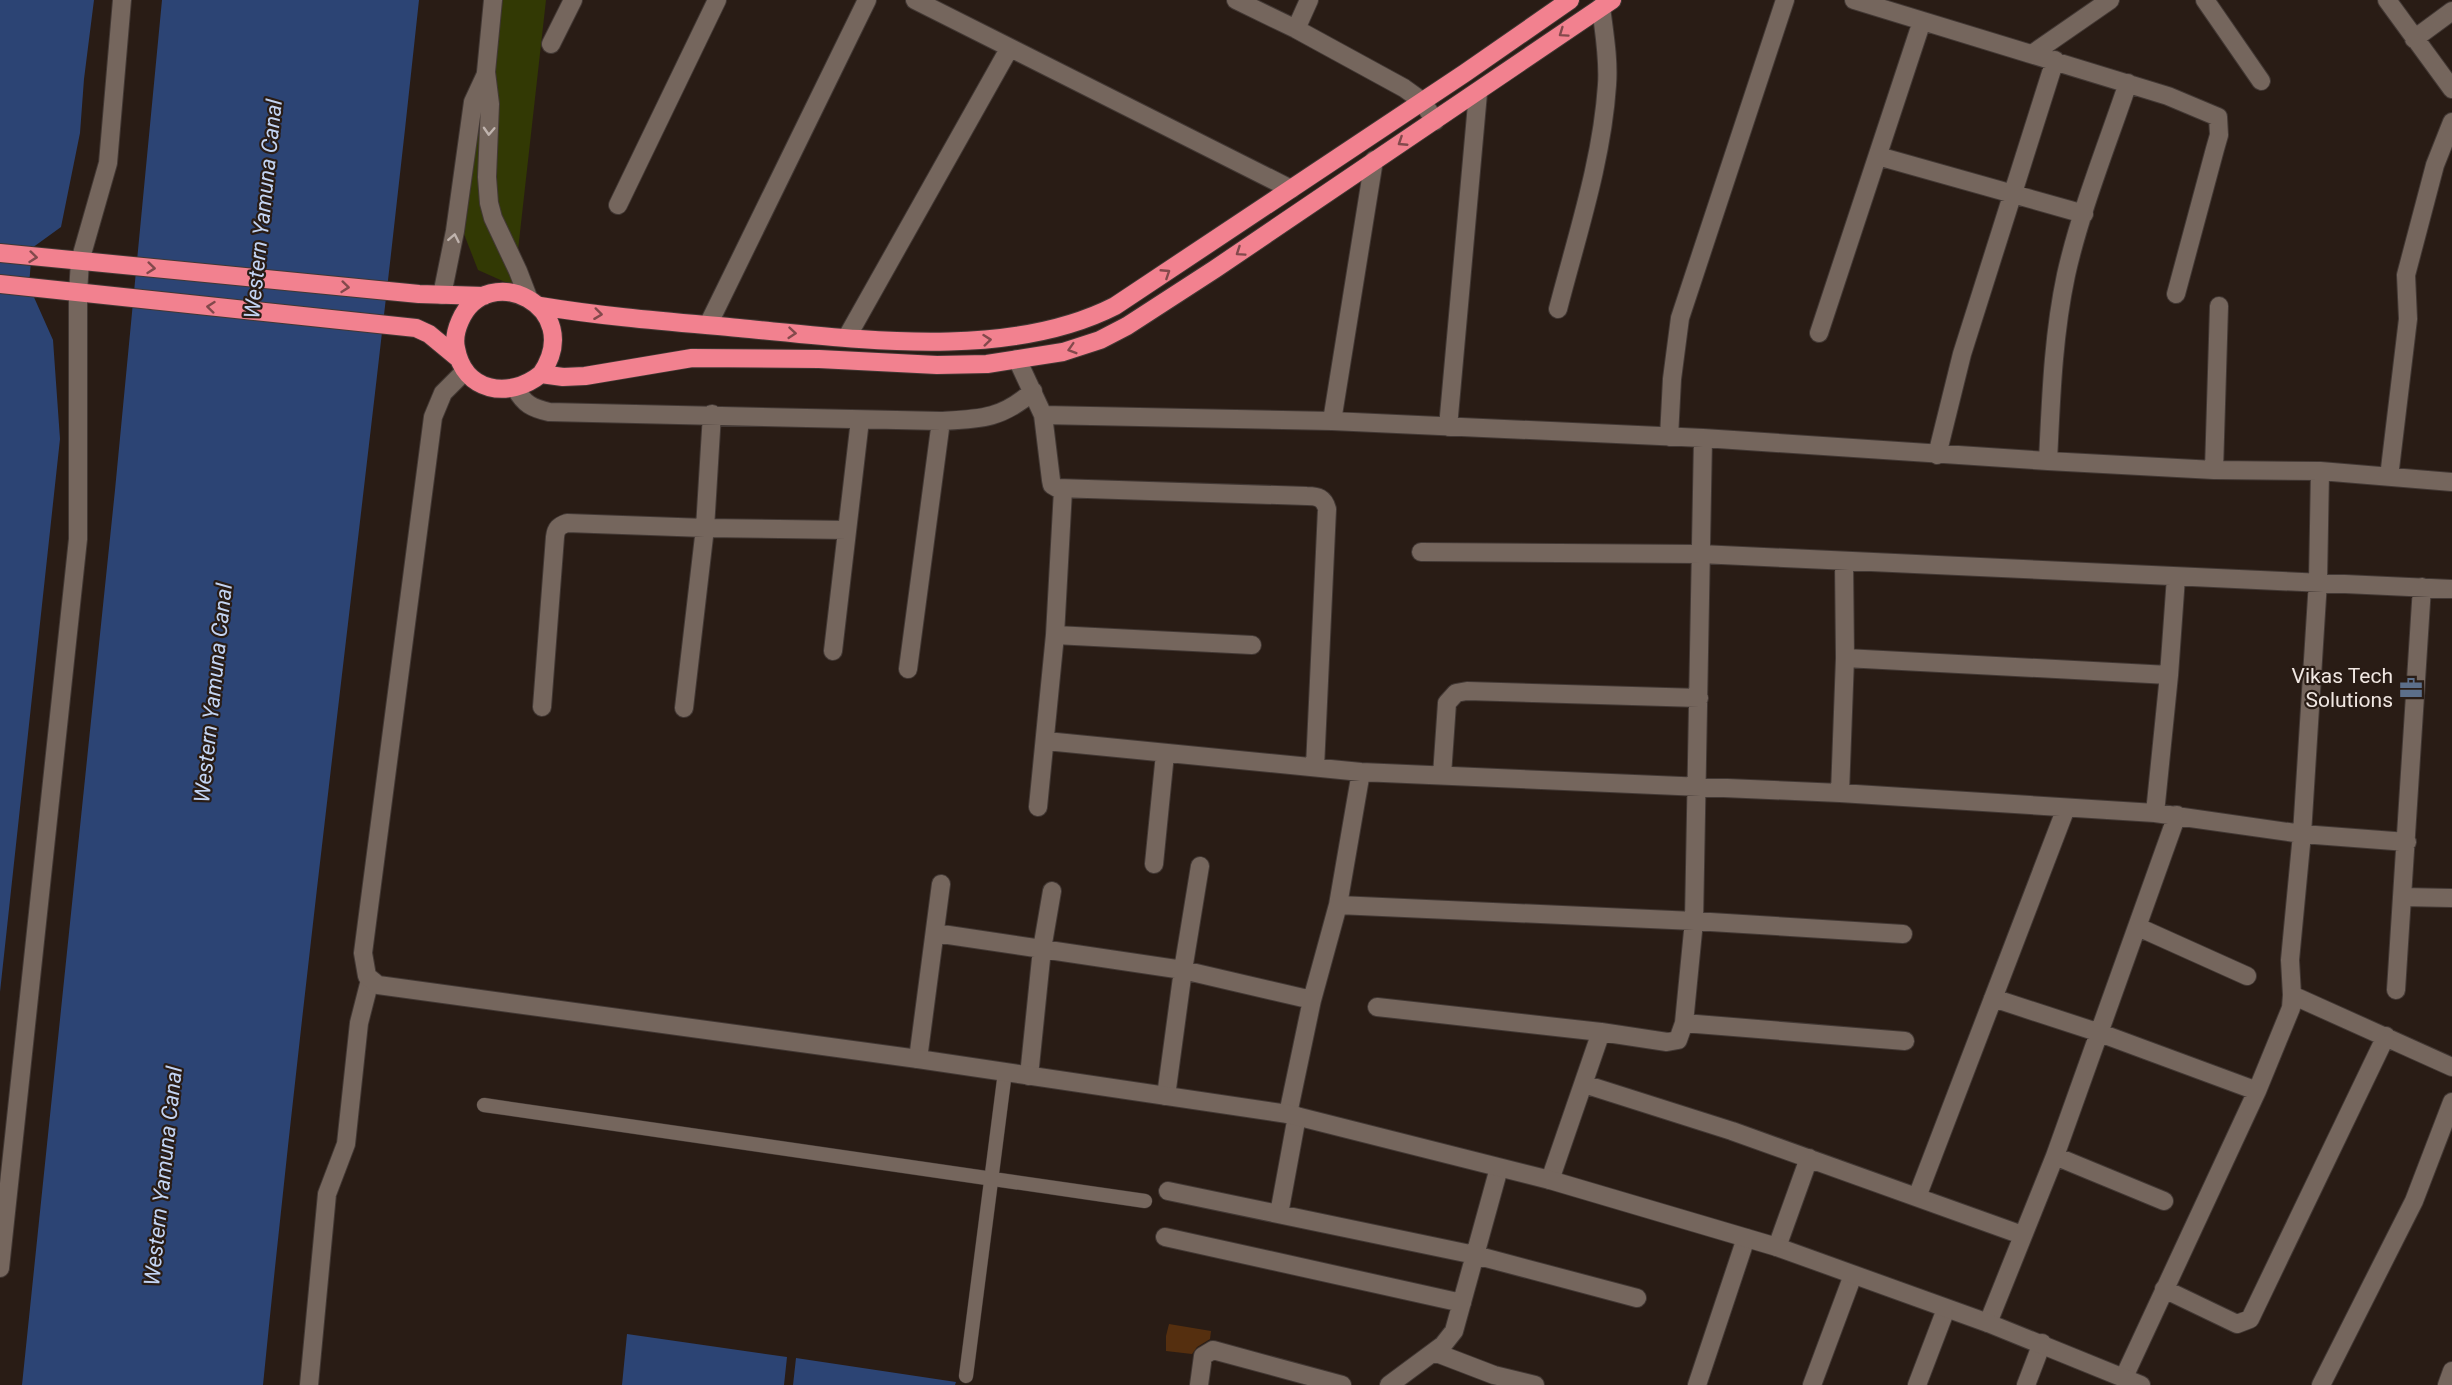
<svg xmlns="http://www.w3.org/2000/svg" width="2452" height="1385" viewBox="0 0 2452 1385" font-family="Roboto,sans-serif">
<rect width="100%" height="100%" fill="#291c15"/>
<path fill="#323904" d="M487,0H546L514,286L478,270L462,229Z"/>
<path fill="#2c4474" d="M0,0H94L84,79L80,133L61,227L32,248L29,286L53,340L60,439L0,992Z
M162,0H419C370,462 309,923 263,1385H22L115,490Z
M627,1334L787,1357L784,1385H622Z
M796,1358L956,1382L955,1385H793Z"/>
<path fill="#552f0f" d="M1169,1324L1211,1331L1210,1339L1197,1347L1192,1354L1166,1351V1336Z"/>
<g fill="none" stroke-linecap="round" stroke-linejoin="round">
<g stroke="#423834" stroke-width="15">
<path id="lane" d="M484,1105L1145,1201
M966,1376L1005,1072"/>
</g>
<g stroke="#423834" stroke-width="20">
<path id="street" d="M915,0L1291,189
M1236,0L1296,29L1404,88L1422,101L1435,121
M1854,0L2168,96L2218,117L2219,135L2215,149L2176,294
M2205,0L2261,81
M2387,0L2452,89
M1296,29L1309,0
M2414,39L2452,11
M551,44L573,0
M2032,54L2110,0
M1878,156L2084,214
M618,205L717,0
M1558,309C1577,235 1602,161 1607,85C1609,59 1604,32 1601,7
M708,325L867,0
M1819,333L1922,21
M847,337L1009,49
M1017,359L1043,415L1051,480L1052,485L1057,488L1307,496C1318,496 1324,498 1327,509L1315,767
M516,389C524,404 532,408 549,412L941,421C980,419 1002,419 1033,391
M1043,415L1332,421L1703,438L2048,461L2214,470L2320,471L2452,482
M1332,421L1374,160
M1448,427L1478,93
M1669,437L1672,379L1680,318L1785,0
M1937,455L1962,354L2055,60
M2048,461C2051,399 2053,336 2066,275C2080,212 2107,145 2128,83
M2214,470L2219,306
M2389,477L2408,319L2406,275L2435,165L2452,122
M1421,552L1700,554L2452,589
M1055,635L1252,645
M833,651L860,420
M1845,658L2169,675
M908,669L941,421
M542,707L555,537C556,528 559,526 567,523L705,528L847,530
M684,708L705,528L712,414
M1046,741L1361,772L1840,793L2155,813L2302,834L2407,842
M1442,775L1447,703L1456,693L1467,691L1699,698
M1840,793L1845,658L1844,561
M1038,807L1055,635L1063,490
M2155,813L2169,675L2176,577
M1154,864L1165,754
M2402,897L2452,898
M1338,905L1694,921L1903,934
M2138,927L2247,976
M935,933L1183,970L1312,1000
M2396,990L2422,587
M2292,995L2452,1067
M1993,998L2100,1033L2257,1091
M1377,1007L1601,1032L1667,1042L1678,1040L1684,1023L1694,921L1703,438
M1684,1023L1905,1041
M918,1059L941,884
M1029,1076L1042,949L1052,891
M1584,1084L1732,1131L2022,1235
M1166,1096L1183,970L1200,866
M1288,1114L1312,1000L1338,905L1361,772
M2055,1156L2164,1201
M1550,1180L1601,1032
M1168,1191L1475,1255L1637,1298
M1917,1197L2066,808
M1279,1214L1297,1116
M1165,1237L1462,1303
M1777,1247L1809,1158
M0,1268L78,539V293L80,261L108,163L122,0
M2164,1289L2237,1324L2250,1319L2386,1036
M1988,1323L2055,1156L2177,815
M1434,1352L1494,1375L1535,1385
M2124,1377L2257,1091L2291,1008L2292,995L2290,960L2302,834L2318,581L2320,471
M309,1385L327,1194L346,1144L359,1023L370,980
M1199,1385L1203,1356L1213,1350L1342,1385
M1389,1385L1443,1345L1454,1331L1499,1168
M1697,1385L1746,1238
M1812,1385L1853,1275
M1917,1385L1946,1309
M2026,1385L2042,1343
M2321,1385L2414,1201L2452,1102
M2447,1385L2452,1371"/>
</g>
<g stroke="#423834" stroke-width="20">
<path id="secondary" d="M493,0L486,72L490,104L487,177L489,203L493,218L518,271L528,297
M442,295L455,231L473,102L486,74
M465,371L443,393L433,417L363,953L367,976L378,985L918,1059L1288,1114L1550,1180L1777,1247L1988,1323L2141,1385"/>
</g>
<g stroke="#423834" stroke-width="20">
<path id="highway" d="M0,253L419,294L484,296
M0,284L416,328L429,334L458,358
M540,306C606,317 673,322 739,328C856,339 1007,361 1115,306L1465,73L1570,0
M541,374C587,307 487,258 460,321C456,330 454,339 456,348C464,392 509,400 541,374L563,377L585,376L692,358L819,359L937,365L987,364L1063,352L1100,340L1127,326L1215,269L1612,0"/>
</g>
<use href="#lane" stroke="#75665d" stroke-width="14"/>
<use href="#street" stroke="#75665d" stroke-width="18"/>
<use href="#secondary" stroke="#75665d" stroke-width="18"/>
<use href="#highway" stroke="#f2818f" stroke-width="18"/>
</g>
<defs><path id="oneway-chevron" d="M-2-3.5L2.5 0L-2 3.5" fill="none" stroke-width="1.6" stroke-linecap="round" stroke-linejoin="round" transform="scale(1.5)"/></defs>
<g stroke="#83494c">
<use href="#oneway-chevron" transform="translate(1563 33) rotate(145)"/>
<use href="#oneway-chevron" transform="translate(1402 142) rotate(147)"/>
<use href="#oneway-chevron" transform="translate(1240 252) rotate(146)"/>
<use href="#oneway-chevron" transform="translate(33 257) rotate(6)"/>
<use href="#oneway-chevron" transform="translate(151 268) rotate(6)"/>
<use href="#oneway-chevron" transform="translate(1166 273) rotate(-33)"/>
<use href="#oneway-chevron" transform="translate(345 287) rotate(6)"/>
<use href="#oneway-chevron" transform="translate(211 307) rotate(-174)"/>
<use href="#oneway-chevron" transform="translate(598 314) rotate(7)"/>
<use href="#oneway-chevron" transform="translate(792 333) rotate(5)"/>
<use href="#oneway-chevron" transform="translate(987 340) rotate(-6)"/>
<use href="#oneway-chevron" transform="translate(1072 349) rotate(163)"/>
</g>
<g stroke="#bfb3ad">
<use href="#oneway-chevron" transform="translate(489 131) rotate(93)"/>
<use href="#oneway-chevron" transform="translate(454 238) rotate(-79)"/>
</g>
<defs>
<g id="office-bare" transform="scale(1.8)"><path d="M-6-3h4V-5.5h4V-3h4V5H-6ZM-1-4.5V-3h2v-1.5ZM-6 0V1H6V0Z" fill="#5c6f8a" stroke="#291c15" stroke-width="2.5" paint-order="stroke"/></g>
</defs>
<g fill-rule="evenodd">
<use href="#office-bare" x="2411" y="688"/>
</g>
<g text-anchor="middle" dominant-baseline="central" stroke-width="4.5" stroke-linejoin="round" paint-order="stroke">
<g font-size="21" fill="#f0e7e2" stroke="#291c15" text-anchor="end">
<text x="2393" y="676">Vikas Tech<tspan x="2393" dy="24">Solutions</tspan></text>
</g>
<g font-size="22" font-style="italic" fill="#c3d4f3" stroke="#291c15">
<text transform="translate(263 209) rotate(-84)">Western Yamuna Canal</text>
<text transform="translate(213 693) rotate(-84)">Western Yamuna Canal</text>
<text transform="translate(163 1176) rotate(-84)">Western Yamuna Canal</text>
</g>
</g>
</svg>
